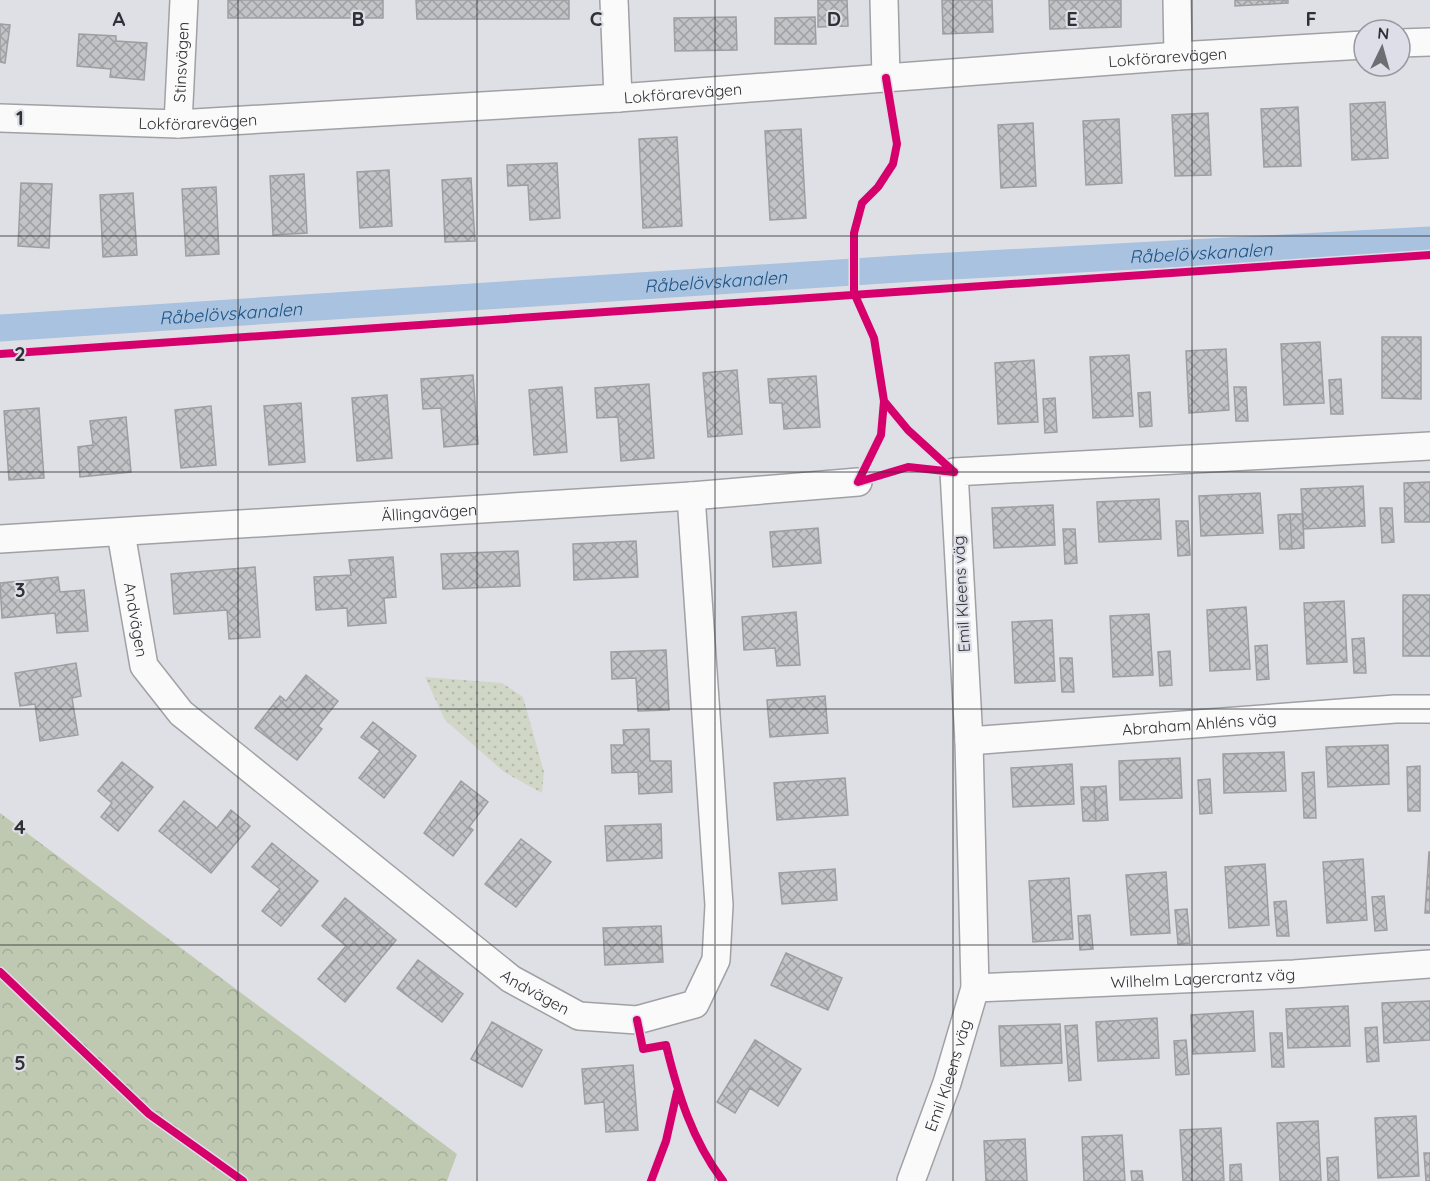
<svg xmlns="http://www.w3.org/2000/svg" width="1430" height="1181" viewBox="0 0 1430 1181" font-family="Quicksand,sans-serif">
<defs>
<pattern id="forest-crowns" width="20" height="18" patternUnits="userSpaceOnUse" patternTransform="scale(1.5)"><rect width="20" height="18" fill="#bfc9b1"/><path d="M2 6a3 3 0 1 1 6 0M12 15a3 3 0 1 1 6 0" fill="none" stroke="#a4ad99"/></pattern>
<pattern id="park-dots" width="8" height="8" patternUnits="userSpaceOnUse" patternTransform="scale(1.5)"><rect width="8" height="8" fill="#d0d7c7"/><path d="M2 2h.1M6 6h.1" fill="none" stroke="#b3b9ac" stroke-width="1.8" stroke-linecap="round"/></pattern>
<pattern id="building-cross-hatch" width="8" height="8" patternUnits="userSpaceOnUse" patternTransform="scale(1.5)"><rect width="8" height="8" fill="#c2c3c7"/><path d="M0 0l8 8M0 8l8-8" fill="none" stroke="#9e9fa2"/></pattern>
</defs>
<rect width="100%" height="100%" fill="#dfe0e5"/>
<path fill="url(#forest-crowns)" d="M0,813L457,1154L447,1181H0Z"/>
<path fill="url(#park-dots)" d="M425,677L502,683L523,697L544,772L542,793L504,772L445,720Z"/>
<g fill="none" stroke-linecap="round" stroke-linejoin="round">
<path stroke="#a8c2df" stroke-width="27" id="s1" d="M0,328L914,268L1430,240"/>
</g>
<path fill="url(#building-cross-hatch)" stroke="#9e9ea2" stroke-width="1.5" d="M228,0H383V18H228Z
M416,0H569V19H417Z
M818,0H847L848,26L818,27Z
M942,0H992L993,32L943,34Z
M1049,0H1121V27L1050,29Z
M1235,0H1288V3L1235,6Z
M736,17L737,50L675,51L674,18Z
M815,17L816,44H775V18Z
M0,24L10,25L5,63L0,62Z
M79,34L116,36V41L147,43L144,80L110,77L111,69L77,66Z
M1385,102L1388,158L1352,160L1350,104Z
M1298,107L1301,166L1264,167L1261,109Z
M1208,113L1211,175L1175,176L1172,115Z
M1119,119L1122,183L1086,185L1083,121Z
M1033,123L1036,186L1001,188L998,125Z
M801,129L806,218L770,220L765,131Z
M677,137L682,226L643,228L639,139Z
M557,163L560,218L530,220L528,185L508,186L507,165Z
M389,170L392,226L360,228L357,172Z
M304,174L307,233L273,235L270,176Z
M471,178L475,241L445,242L442,180Z
M21,183L52,184L49,248L18,246Z
M216,187L219,254L186,256L182,189Z
M133,193L137,255L103,257L100,195Z
M1382,337H1421V399L1382,398Z
M1320,342L1324,403L1284,405L1281,344Z
M1226,349L1229,410L1189,413L1186,351Z
M1129,355L1133,416L1093,418L1090,357Z
M1034,360L1038,422L998,424L995,363Z
M737,370L742,434L708,437L703,373Z
M473,375L478,444L444,447L441,408L423,409L421,379Z
M816,376L820,427L784,429L782,403H770L768,379Z
M1341,379L1343,414H1331L1329,380Z
M649,384L654,458L621,461L618,417L597,418L595,388Z
M562,387L567,452L534,455L529,390Z
M1234,387H1246L1248,421H1236Z
M1150,392L1152,426L1140,427L1138,393Z
M387,395L392,458L357,461L352,398Z
M1055,398L1057,432L1045,433L1043,399Z
M301,403L305,462L269,465L264,406Z
M211,406L216,465L181,468L175,410Z
M39,408L44,478L9,480L4,411Z
M126,417L131,472L80,477L78,447L93,445L90,421Z
M1430,482V522H1405L1404,483Z
M1363,486L1365,526L1303,529L1301,489Z
M1260,493L1263,533L1201,536L1199,496Z
M1159,499L1161,539L1099,542L1097,502Z
M1053,505L1055,545L994,548L992,508Z
M1380,508H1392L1394,542L1382,543Z
M1290,514H1303L1304,548L1292,549Z
M1290,514L1292,549H1280L1278,515Z
M1176,521H1188L1190,555L1178,556Z
M818,528L821,563L773,567L770,532Z
M1063,529H1075L1077,563L1065,564Z
M636,541L638,577L574,580L573,544Z
M518,551L520,586L443,589L441,554Z
M393,557L396,597L384,598L386,623L348,626L347,608L316,610L314,577L351,575L349,560Z
M255,567L260,637L229,639L227,610L174,614L171,574Z
M58,577L60,592L84,590L88,631L57,633L55,613L2,618L0,583Z
M1403,595H1430V656H1403Z
M1344,601L1347,662L1307,664L1304,603Z
M1246,607L1250,669L1210,671L1207,610Z
M796,612L800,665L777,666L775,648L744,650L742,617Z
M1149,614L1153,675L1113,677L1110,616Z
M1052,620L1055,681L1015,683L1012,622Z
M1364,638L1366,673H1354L1352,639Z
M1267,645L1269,679L1257,680L1255,646Z
M666,650L669,710L638,711L636,678L612,679L611,652Z
M1170,651L1172,685L1160,686L1158,652Z
M1060,658H1072L1074,692H1062Z
M76,663L81,696L72,698L78,735L40,741L35,704L20,706L15,673Z
M306,675L338,701L318,726L322,729L297,760L255,728L280,696L286,701Z
M825,696L828,733L770,737L767,700Z
M373,722L416,756L384,798L359,778L380,751L361,737Z
M649,729L650,761H671L672,792L639,794L638,772L612,773L611,745H624L623,730Z
M1388,745L1389,784L1328,787L1326,747Z
M1284,752L1286,791L1224,793L1223,754Z
M1180,758L1182,798L1120,800L1119,761Z
M122,762L153,787L118,831L101,817L112,803L98,791Z
M1072,764L1074,804L1013,807L1011,768Z
M1420,766V811H1408L1407,767Z
M1314,772L1316,818H1304L1302,773Z
M845,778L848,815L777,820L774,783Z
M1210,779L1212,813L1200,814L1198,780Z
M461,781L488,802L469,827L473,830L453,856L424,833Z
M1106,786L1108,820L1096,821L1094,787Z
M1081,787H1094L1096,821H1083Z
M184,801L217,828L231,810L250,826L211,873L159,831Z
M661,824L662,858L607,861L605,826Z
M521,839L551,862L516,907L485,884Z
M272,843L318,881L281,926L262,911L280,889L252,867Z
M1429,852H1430V913H1425Z
M1363,859L1367,920L1327,923L1323,862Z
M1265,864L1269,925L1229,928L1225,867Z
M835,869L837,900L782,904L779,873Z
M1166,872L1170,933L1131,935L1126,875Z
M1069,878L1073,939L1033,942L1029,881Z
M1384,896L1387,930L1375,931L1372,897Z
M345,898L396,940L345,1002L318,979L346,946L322,926Z
M1286,901L1289,936H1277L1274,902Z
M1187,909L1190,943L1178,944L1175,910Z
M1090,915L1093,949L1080,950L1078,916Z
M661,926L663,962L605,965L603,928Z
M786,953L842,978L828,1010L771,985Z
M418,960L463,994L442,1022L397,988Z
M1430,1001V1040L1384,1043L1382,1003Z
M1348,1006L1350,1046L1288,1048L1286,1009Z
M1253,1011L1255,1051L1193,1054L1191,1015Z
M1157,1018L1159,1058L1098,1061L1096,1022Z
M492,1022L542,1050L522,1087L471,1059Z
M1060,1024L1062,1063L1001,1066L999,1026Z
M1077,1025L1081,1080L1069,1081L1065,1026Z
M1377,1027L1379,1061L1367,1062L1365,1028Z
M1270,1033H1282L1284,1067H1272Z
M755,1040L801,1069L778,1106L750,1088L735,1113L717,1102Z
M1186,1040L1189,1074L1176,1075L1174,1041Z
M633,1065L638,1130L606,1132L604,1102L585,1104L582,1069Z
M1416,1116L1419,1176L1378,1178L1375,1118Z
M1318,1121L1321,1181H1280L1277,1123Z
M1221,1128L1224,1181H1183L1180,1130Z
M1122,1135L1125,1181H1084L1082,1137Z
M1025,1139L1027,1181H986L984,1141Z
M1424,1153H1430V1181H1426Z
M1338,1157L1339,1181H1328L1327,1158Z
M1241,1164L1242,1181H1230V1165Z
M1131,1171H1142L1143,1181H1132Z"/>
<g fill="none" stroke-linecap="round" stroke-linejoin="round">
<g stroke="#a1a1a5" stroke-width="30">
<g id="minor">
<path d="M614,0L618,98"/>
<path d="M884,0L886,78"/>
<path d="M1177,0L1178,56"/>
<path d="M1400,43L1430,42"/>
<path id="s2" d="M0,118L178,124L618,98L1178,56L1364,45"/>
<path id="s3" d="M178,124L184,0"/>
<path id="s4" d="M121,533L144,666L181,713L511,979L579,1016L637,1020L695,1004L716,960L719,905L691,496"/>
<path id="s5" d="M0,539L691,496L858,482"/>
<path id="s6" d="M969,741L1395,709H1430"/>
<path id="s7" d="M975,988L1294,974L1430,964"/>
<path id="s8" d="M911,1181L947,1083L975,988L969,741L954,472L1430,446"/>
</g>
</g>
<use href="#minor" stroke="#fafafb" stroke-width="27"/>
<g stroke="#dddee7" stroke-width="11">
<path id="cycleway" d="M886,78L897,144L893,164L878,187L862,203L854,233V293L874,338L884,401L908,430L954,472
M0,354L1430,255
M884,401L881,435L858,482L908,467L954,472
M0,972L149,1114L243,1181
M637,1020L643,1049L666,1045C678,1094 692,1140 723,1181
M651,1181L666,1141L677,1092"/>
</g>
<use href="#cycleway" stroke="#d6006c" stroke-width="8"/>
</g>
<path fill="none" stroke="#303134" stroke-width="1.5" stroke-opacity="0.55" d="M238,0V1181M477,0V1181M715,0V1181M953,0V1181M1192,0V1181M0,236H1430M0,472H1430M0,709H1430M0,945H1430"/>
<g text-anchor="middle" dominant-baseline="central" stroke-width="4.5" stroke-linejoin="round" paint-order="stroke">
<g font-size="16" fill="#303134" stroke="#dddee7">
<text stroke="none"><textPath href="#s2" startOffset="1170">Lokförarevägen</textPath></text>
<text stroke="none"><textPath href="#s3" startOffset="62">Stinsvägen</textPath></text>
<text stroke="none"><textPath href="#s2" startOffset="684">Lokförarevägen</textPath></text>
<text stroke="none"><textPath href="#s2" startOffset="198">Lokförarevägen</textPath></text>
<text stroke="none"><textPath href="#s5" startOffset="430">Ällingavägen</textPath></text>
<text transform="translate(961 594) rotate(-93)">Emil Kleens väg</text>
<text stroke="none"><textPath href="#s4" startOffset="88">Andvägen</textPath></text>
<text stroke="none"><textPath href="#s6" startOffset="231">Abraham Ahléns väg</textPath></text>
<text stroke="none"><textPath href="#s7" startOffset="228">Wilhelm Lagercrantz väg</textPath></text>
<text stroke="none"><textPath href="#s4" startOffset="646">Andvägen</textPath></text>
<text stroke="none"><textPath href="#s8" startOffset="112">Emil Kleens väg</textPath></text>
</g>
<g font-size="18" font-style="italic" fill="#1c5284" stroke="#dddee7">
<text stroke="none"><textPath href="#s1" startOffset="1203">Råbelövskanalen</textPath></text>
<text stroke="none"><textPath href="#s1" startOffset="717">Råbelövskanalen</textPath></text>
<text stroke="none"><textPath href="#s1" startOffset="231">Råbelövskanalen</textPath></text>
</g>
</g>
<g font-size="20" text-anchor="middle" font-weight="bold" fill="#303134" stroke="#dddee7" stroke-width="4.5" stroke-linejoin="round" paint-order="stroke">
<text x="119" y="26">A</text>
<text x="358" y="26">B</text>
<text x="596" y="26">C</text>
<text x="834" y="26">D</text>
<text x="1072" y="26">E</text>
<text x="1311" y="26">F</text>
<text x="20" y="125">1</text>
<text x="20" y="361">2</text>
<text x="20" y="597">3</text>
<text x="20" y="834">4</text>
<text x="20" y="1070">5</text>
</g>
<g transform="translate(1382 48) rotate(5)"><circle r="28" fill="#dddee7" stroke="#98999f" stroke-width="1.5"/>
<path d="M0-4.5L10 22L0 15L-10 22Z" fill="#6d6e72"/>
<text y="-9" font-size="16" font-weight="bold" text-anchor="middle" fill="#303134">N</text>
</g>
</svg>
